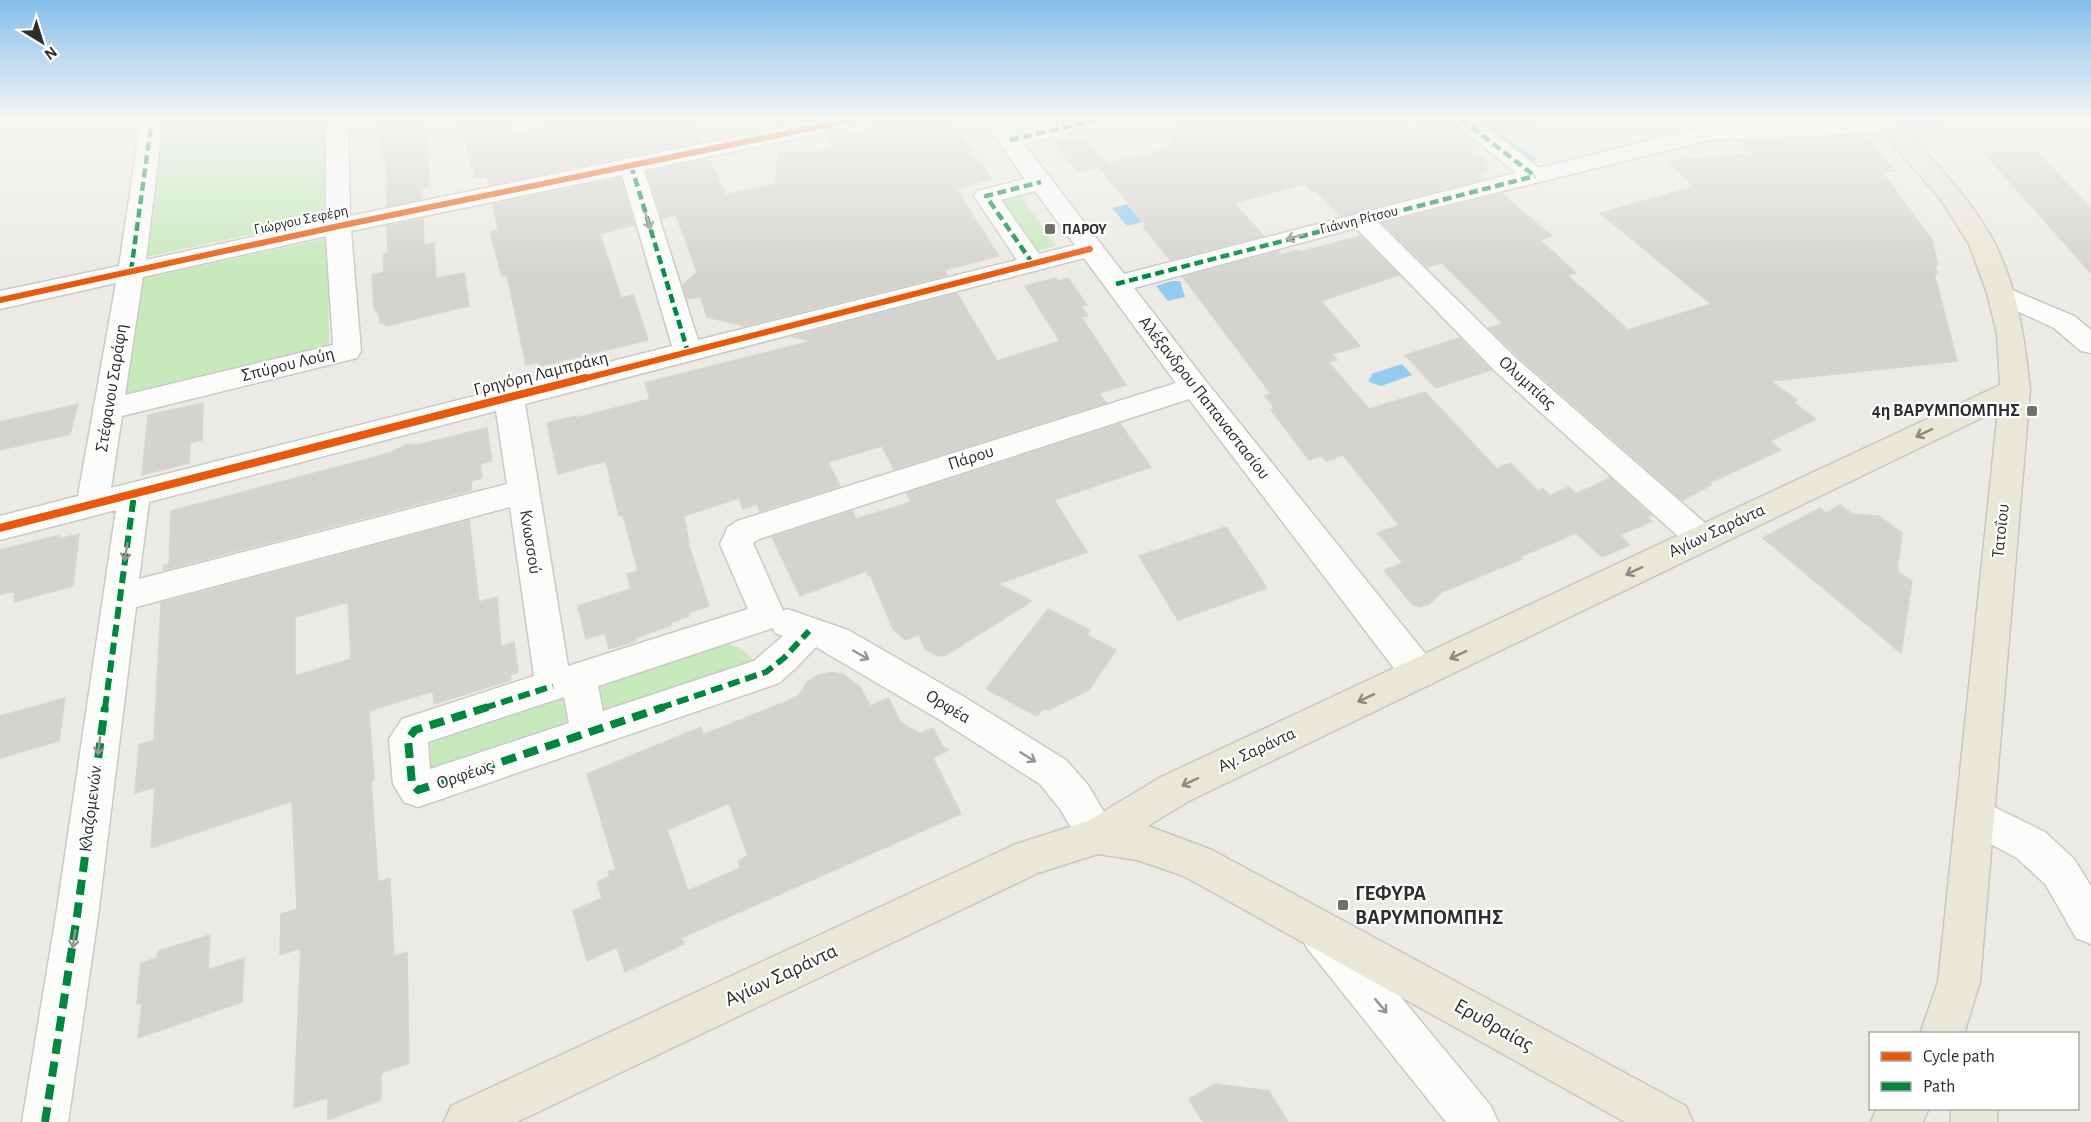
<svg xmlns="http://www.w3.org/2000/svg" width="2091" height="1122" viewBox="0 0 2091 1122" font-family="'Alegreya Sans',sans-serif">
<rect width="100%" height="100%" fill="#eceae4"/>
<path fill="#c7e9bb" d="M162,119H325L329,217L146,257Z
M1018,193L1056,246L1034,252L997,198Z
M328,238L329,349L125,400L141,279Z
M721,644C737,644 745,651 756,663L603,716L597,689L602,682Z
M559,695L567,697L572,726L430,769L428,743L433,734Z"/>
<path fill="#93ccf1" d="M1127,204L1142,222L1127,226L1112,208Z
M1172,281H1180L1185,297L1168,301L1156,286Z
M1402,364L1412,375L1381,386L1369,382V379L1372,376L1371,374Z"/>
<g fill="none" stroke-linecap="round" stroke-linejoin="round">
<path fill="#93ccf1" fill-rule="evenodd" d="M1473,119H1482L1537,160L1530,162Z
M1919,119H1950L1946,121L1908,124L1904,122L1908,120Z"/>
</g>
<path fill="#d5d3ce" stroke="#d7d5d0" stroke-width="1.5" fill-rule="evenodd" d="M378,119H425L430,187L421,189L422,199L387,206L386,156L381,157Z
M459,119H509L512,133L584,119H691L701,142L489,185L487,176L475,178Z
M910,119H947L992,179L956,189L999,256L944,270L947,275L745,326L707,317L701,297L687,299L683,285L697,272L676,215L662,218L647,172L709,159L726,195L775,184L778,153L836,151L829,138Z
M1182,119H1396L1411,131L1423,125L1449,121L1477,144L1467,146L1490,165L1484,167L1488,170L1484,171L1487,173L1480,175L1485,179L1341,216L1316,191L1313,192L1304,184L1234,203L1264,236L1170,260L1143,226L1146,225L1099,167L1078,172L1054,143L1083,136L1108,164L1167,149Z
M1479,119H1533L1534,127L1502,136Z
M1865,135L1896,172L1881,171L1932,240L1938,265H1935L1937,274L1934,273L1957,361L1770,381L1797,400L1793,402L1816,419L1770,441L1781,450L1709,483L1711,485L1682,500L1518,356L1489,328L1503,324L1442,263L1427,267L1382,223L1502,194L1552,236L1540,240L1576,273L1567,275L1628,330L1711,304L1600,213L1693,187L1670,161L1750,154L1740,141Z
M1983,152H2037L2091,209V273Z
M620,178L634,225L600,234L621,298L633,295L648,340L540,366L539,362L526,365L507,275L502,276L490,232L498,230L493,204Z
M423,219L424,245L434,243L436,278L464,273L469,306L386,326L385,323L380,324L379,313L374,310L372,275L384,272L383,254L388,253L387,226Z
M1360,236L1399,275L1321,301L1360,346L1332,354L1337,360L1328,362L1369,409L1425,392L1497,469L1510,463L1538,491L1543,489L1550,496L1569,487L1576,494L1610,478L1651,515L1647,517L1652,521L1620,535L1630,545L1602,557L1576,533L1520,557L1522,559L1442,592L1429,604L1420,607L1412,604L1384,570L1403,563L1378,533L1399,525L1343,455L1326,461L1322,456L1309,460L1271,410L1275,409L1265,396L1271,394L1183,277L1278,251L1281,255L1298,250L1300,252Z
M1056,278L1058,281L1068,278L1087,305L1081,306L1088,316L1081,317L1126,385L1099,393L1106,403L894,469L882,446L828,462L840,486L760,511L757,504L743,509L739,498L684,516L690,549L709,606L688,613L689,616L670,623L671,625L635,638L636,641L609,649L605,633L586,639L578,606L631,589L627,574L638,571L623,515L619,516L606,461L558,474L547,423L576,416V418L650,399L645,383L812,341L792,337L957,293L997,361L1060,341L1025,286Z
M1459,338L1491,370L1436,388L1405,355Z
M203,403L202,440L190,443L189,463L142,475L148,415Z
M78,404L70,434L0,450V422Z
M1120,424L1151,467L1054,500L1087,552L998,584L1032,601L946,655L939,656L925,649L919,635L905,640L893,629L870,574L868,575L866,571L800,596L772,537L852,511L856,519L911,502L906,493Z
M487,428L492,461L480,464L482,478L471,481L472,490L163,570L164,565L169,564L171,511L390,453L407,444L417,445Z
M1840,505L1852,514L1879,516L1902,533L1897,571L1912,581L1901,653L1763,538L1820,508L1826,513Z
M469,520L479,602L497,597L501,647L514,642L518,672L510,675L511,680L434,704L433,691L369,711L374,780L371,781L378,882L390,878L394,956L407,952L409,1063L381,1073V1100L328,1120V1097L294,1108L301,948L280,955L281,914L297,909L292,801L151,848L155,787L135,793L139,745L154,740L161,603ZM348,602L351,659L295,676V617Z
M1226,527L1267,588L1178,620L1139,556Z
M79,534L73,586L14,602L15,591L0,595V550L60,535L59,539Z
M1048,609L1090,630L1087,635L1116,650L1089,690L1048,710L1044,708L1037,716L986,689Z
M832,672L844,675L860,687L870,706L889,698L900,722L920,734L933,728L942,746L949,750L933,758L961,814L681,938L684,944L625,972L617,947L587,961L573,911L602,898L597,882L610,876L608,872L616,869L587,774L701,727L703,735L785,702L799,695L808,681L819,675ZM729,803L748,856L738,861L740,868L688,891L667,830Z
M65,698L59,741L0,758V716Z
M210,935L208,970L244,958L242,1002L138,1038L142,1003L137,1004L141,963L157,958L158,951Z
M1215,1084L1269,1091L1288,1122H1203L1189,1099Z"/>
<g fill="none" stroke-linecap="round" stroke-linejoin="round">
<g stroke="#cac9c9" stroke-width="3">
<path id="minor" d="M141,119H163L146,260L326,221V119H348L350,216L822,119H866L863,124L855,126L644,170L698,340L1017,260L974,196L977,191L1025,179L982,119H1005L1015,132L1071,119H1112L1109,124L1024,144L1124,274L1516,173L1450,119H1475L1539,168L1709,126L1870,119L1896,120L1899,125L1896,130L1888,132L1709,140L1378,222L1516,358L1713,530L1718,539L1713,548L1702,551L1691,548L1496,372L1356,228L1134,288L1205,380L1432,662L1437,673L1432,684L1419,688L1406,684L1189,399L759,539L753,543L783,611L787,609L848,630L966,698L1066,760L1088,785L1118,836L1112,849L1098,854L1084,849L1060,809L1040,784L940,720L816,647L796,668L779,683L418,807L404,802L393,784L389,739L402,719L534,676L510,507L136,607L98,916L68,1122H22L56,916L116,510L0,540V516L78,496L116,283L0,309V291L119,266ZM622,175L672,346L111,488L122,416L357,358L361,351L351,231ZM1035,191L1075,245L1039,254L1001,200ZM326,236L333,345L125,395L143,277ZM1084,258L1176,383L737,521L728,527L720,544L748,609L568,666L525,404ZM496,411L507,484L139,579L149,502ZM773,628L775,633L783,636L754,661L603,711L598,686ZM564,697L569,723L430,769L428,742Z
M2000,285L2074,316L2091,330V353L2081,351L2054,328L1991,299L1987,293L1991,287Z
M1976,798L2045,832L2074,859L2091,886V944L2076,938L2046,885L2017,858L1962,829L1957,816L1962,803Z
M1322,914L1337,920L1491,1106L1498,1122H1446L1307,948L1301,934L1307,920Z"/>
</g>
<g stroke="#c6c6c4" stroke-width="3">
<path id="major" d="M1872,119H1895C1930,158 1971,197 1995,244C2018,290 2025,340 2030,390L1980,982L1964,1034H1920L1938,982L1998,410L1189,801L1148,826L1212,850L1686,1106L1693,1122H1625L1184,876L1137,860L1098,854L1038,873L517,1122H444L451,1106L1016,844L1088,821L1161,777L2000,385L1997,334L1987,293L1969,244L1941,200Z
M1877,1108H1929L1923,1122H1871Z
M1951,1108H1997V1122H1951Z"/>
</g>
<use href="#minor" fill="#fcfcfb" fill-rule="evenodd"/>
<use href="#major" fill="#e9e7d5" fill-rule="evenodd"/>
<path stroke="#00873e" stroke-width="4.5" stroke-dasharray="9 4.5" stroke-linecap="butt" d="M1461,119L1535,176
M1010,140L1101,119
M631,165L688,352
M1033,264L986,196L1041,182
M131,271L152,119
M1116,284L1535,176"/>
<path stroke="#00873e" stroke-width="6" stroke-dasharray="12 6" stroke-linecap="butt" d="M105,708L134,495
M484,708L553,686
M660,708L766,672L784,658L809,631"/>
<path stroke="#00873e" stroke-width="8" stroke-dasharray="15 8" stroke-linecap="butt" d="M488,707L415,730L408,739L412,784L418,790L664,707
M45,1122L77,916L105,707"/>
<g stroke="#fff" stroke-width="9">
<path id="cycleway-far1" d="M0,300L339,226L855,119
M579,380L1090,249"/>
</g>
<g stroke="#fff" stroke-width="11">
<path id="cycleway" d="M0,528L585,378"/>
</g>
<use href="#cycleway-far1" stroke="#e8590c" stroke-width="6"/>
<use href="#cycleway" stroke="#e8590c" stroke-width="8"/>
</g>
<defs><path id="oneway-shaft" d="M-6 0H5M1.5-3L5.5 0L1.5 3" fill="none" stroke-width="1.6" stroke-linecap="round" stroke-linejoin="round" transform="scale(1.5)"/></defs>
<g stroke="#959594">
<use href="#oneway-shaft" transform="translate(648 221) rotate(73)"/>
<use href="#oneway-shaft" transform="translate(1295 237) rotate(165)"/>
<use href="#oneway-shaft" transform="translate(126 552) rotate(99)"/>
<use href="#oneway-shaft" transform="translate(861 655) rotate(30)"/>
<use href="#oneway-shaft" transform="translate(99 746) rotate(97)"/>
<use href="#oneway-shaft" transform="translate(1028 757) rotate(32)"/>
<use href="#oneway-shaft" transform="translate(74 939) rotate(99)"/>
<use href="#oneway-shaft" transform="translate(1381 1006) rotate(50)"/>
</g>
<g stroke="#8c8a82">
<use href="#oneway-shaft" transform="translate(1924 433) rotate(155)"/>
<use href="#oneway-shaft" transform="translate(1634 571) rotate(155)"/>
<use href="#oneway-shaft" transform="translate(1458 655) rotate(155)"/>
<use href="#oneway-shaft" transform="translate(1366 698) rotate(155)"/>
<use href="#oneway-shaft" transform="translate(1190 782) rotate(155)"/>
</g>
<linearGradient id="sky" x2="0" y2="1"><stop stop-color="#86beec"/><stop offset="0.43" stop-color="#f6f6f3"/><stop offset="1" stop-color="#f6f6f3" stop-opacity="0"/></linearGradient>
<rect width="2091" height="276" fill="url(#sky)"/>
<g fill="#70706e" stroke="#fff" stroke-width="2">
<rect x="1044" y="223" width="12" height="12" rx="3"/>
<rect x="2026" y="405" width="12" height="12" rx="3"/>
<rect x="1337" y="899" width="12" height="12" rx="3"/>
</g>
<g text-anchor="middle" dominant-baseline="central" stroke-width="4.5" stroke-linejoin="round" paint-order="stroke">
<g font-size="15" fill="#2e2e2e" stroke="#fff">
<text transform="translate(301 220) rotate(-12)">Γιώργου Σεφέρη</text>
<text transform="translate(1359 220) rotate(-14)">Γιάννη Ρίτσου</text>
</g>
<g font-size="15" font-weight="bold" fill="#2e2e2e" stroke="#fff" text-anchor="start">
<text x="1062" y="229">ΠΑΡΟΥ</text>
</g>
<g font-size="18" fill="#2e2e2e" stroke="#fff">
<text transform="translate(288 365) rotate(-14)">Σπύρου Λούη</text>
<text transform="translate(541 374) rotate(-14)">Γρηγόρη Λαμπράκη</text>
<text transform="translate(1527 383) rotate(42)">Ολυμπίας</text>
<text transform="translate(112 388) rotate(-81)">Στέφανου Σαράφη</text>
<text transform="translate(1204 398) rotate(52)">Αλέξανδρου Παπαναστασίου</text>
<text transform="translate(971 458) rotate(-18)">Πάρου</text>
<text transform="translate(1717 531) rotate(-25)">Αγίων Σαράντα</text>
<text transform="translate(2001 531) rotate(-84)">Τατοΐου</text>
<text transform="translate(530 542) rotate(81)">Κνωσσού</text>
<text transform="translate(948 707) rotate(31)">Ορφέα</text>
<text transform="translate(1257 750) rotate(-25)">Αγ. Σαράντα</text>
<text transform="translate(465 775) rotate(-19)">Ορφέως</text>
<text transform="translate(91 809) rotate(-83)">Κλαζομενών</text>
</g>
<g font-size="18" font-weight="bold" fill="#2e2e2e" stroke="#fff" text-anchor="end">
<text x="2020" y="411">4η ΒΑΡΥΜΠΟΜΠΗΣ</text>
</g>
<g font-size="21" font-weight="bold" fill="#2e2e2e" stroke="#fff" text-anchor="start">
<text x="1355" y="893">ΓΕΦΥΡΑ<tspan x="1355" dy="24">ΒΑΡΥΜΠΟΜΠΗΣ</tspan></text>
</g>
<g font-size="21" fill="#2e2e2e" stroke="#fff">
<text transform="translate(781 975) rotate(-25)">Αγίων Σαράντα</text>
<text transform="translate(1494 1025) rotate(29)">Ερυθραίας</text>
</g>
</g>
<rect x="1869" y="1032" width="210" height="78" fill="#ffffff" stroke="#ababab" stroke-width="1.5"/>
<rect x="1881" y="1052" width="30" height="9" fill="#e8590c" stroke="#ababab" stroke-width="1.5"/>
<text x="1923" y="1062" font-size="18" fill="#2e2e2e">Cycle path</text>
<rect x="1881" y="1082" width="30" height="9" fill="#00873e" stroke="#ababab" stroke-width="1.5"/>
<text x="1923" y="1092" font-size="18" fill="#2e2e2e">Path</text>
<g transform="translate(42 42) rotate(142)" stroke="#ffffff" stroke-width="4.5" paint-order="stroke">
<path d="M0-4.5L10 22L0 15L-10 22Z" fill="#2e2e2e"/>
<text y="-9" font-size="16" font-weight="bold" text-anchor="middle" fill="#2e2e2e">N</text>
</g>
</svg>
